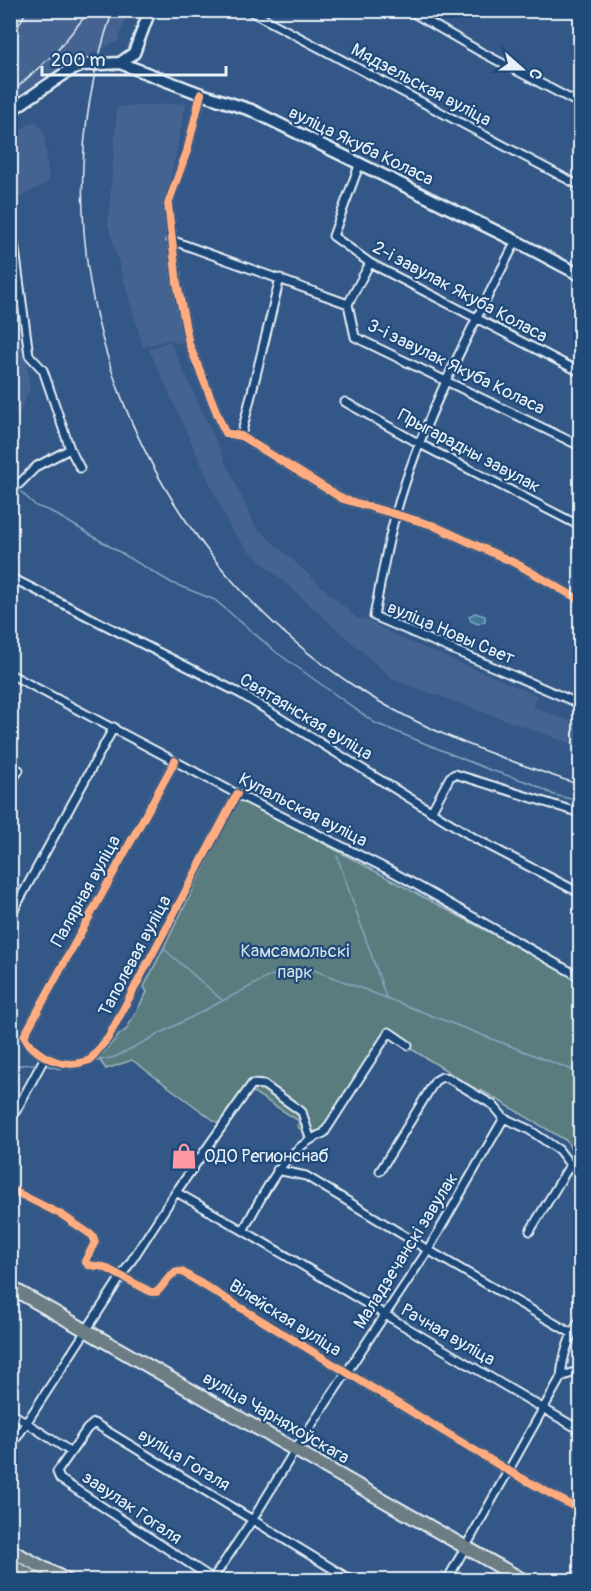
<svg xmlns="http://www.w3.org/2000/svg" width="591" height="1591" viewBox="0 0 591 1591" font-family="Pangolin,sans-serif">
<rect width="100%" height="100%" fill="#335786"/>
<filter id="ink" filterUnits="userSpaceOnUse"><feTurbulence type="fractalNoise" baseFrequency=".0167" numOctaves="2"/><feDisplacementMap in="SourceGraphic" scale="12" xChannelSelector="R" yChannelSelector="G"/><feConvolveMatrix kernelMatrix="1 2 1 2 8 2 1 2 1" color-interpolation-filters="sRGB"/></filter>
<g filter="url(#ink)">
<path fill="#456391" d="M11,10H128V11L118,41L52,73L11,100Z
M186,103L177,149L163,209L166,236L186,341L176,344L172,339L143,347L108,225L117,107Z
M35,121L44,132L49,182L11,202V135Z
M10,224L30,388L11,433Z
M170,341L255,526L358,619L363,618L403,639L536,695L533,707L580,725V747L394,680L248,550L231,530L149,349Z"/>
<path fill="#5a7b7f" stroke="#a1b6bc" stroke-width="1.5" d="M242,800L580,981V1154H573L567,1141L481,1090L478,1092L449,1074V1072L385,1033L347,1090L348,1091L325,1127L318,1133L314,1131L305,1134L297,1126L299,1121L250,1090L223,1127L132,1060L106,1069L98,1058L121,1033L126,1030L147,992L144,987L237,802Z"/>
<path fill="#41799b" stroke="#84a9c0" stroke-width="1.5" d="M475,613L485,616V621L478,624L471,621L469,616Z"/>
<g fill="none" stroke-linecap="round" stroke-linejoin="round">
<path stroke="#84a9c0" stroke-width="1.5" d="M10,482L12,484
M21,492L36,506L50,511L172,583L215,600L276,652L375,723L490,770L531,783L554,795L580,801
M337,856L386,997
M164,949L222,1000
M93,1062L115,1057L270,976L287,971L314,970L580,1073
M45,1065L60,1069L71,1067
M10,1066L34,1064"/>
<g stroke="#e8f1f8" stroke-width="11">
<path id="street" d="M248,10L580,186
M408,10L479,51L580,104
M201,94L187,151L168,204L177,283L189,344L225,433L241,436L343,499L432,525L517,564L580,600
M360,163L333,236L370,263L580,372
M10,212L29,355L43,370L70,449L80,468
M171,240L348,304
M516,241C472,328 422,419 396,513C386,547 381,582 374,616L580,704
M370,263L348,304L355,337L580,446
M345,402L420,444L580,526
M241,436L280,278
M10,489L19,484L37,466L70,449
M10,577L241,694L476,839L580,893
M10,674L237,794L393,872L580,977
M175,761L24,1036C32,1052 52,1063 71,1064C77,1064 84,1062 90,1060L108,1038L237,794
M10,783L19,770
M431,812L450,777L455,774L580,813
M10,917L114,727
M10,1122L45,1057
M277,1170L306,1176L428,1250L571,1333
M380,1171L435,1081L442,1077L448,1078L493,1105L504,1118L528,1129L559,1150L580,1178
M10,1189L62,1215L93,1236L95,1242L85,1261L88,1265L104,1267L151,1292H157C165,1285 170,1270 182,1272L507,1470L580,1510
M176,1192C312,1269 445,1352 580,1430
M244,1229C264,1193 283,1149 324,1133L389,1032L408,1045
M530,1231L570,1165
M561,1377L580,1370
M10,1412L71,1452L87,1429L94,1423L351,1580
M10,1448L176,1192L252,1084L264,1085L302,1112L310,1138
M71,1452L57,1472L60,1479L213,1579
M212,1580L253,1519L295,1450L428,1250L504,1118
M447,1580L561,1377C563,1355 568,1338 580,1320"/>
</g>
<g stroke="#e8f1f8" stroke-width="15">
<path id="secondary" d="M120,63L134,53L150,10
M10,111L67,72L83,65L120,63L201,94L251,110L516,241L580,275"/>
</g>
<g stroke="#e8f1f8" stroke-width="16">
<path id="primary" d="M10,1287L523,1580
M10,1550L66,1580
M10,1565L39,1580"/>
</g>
<use href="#street" stroke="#1f4a7a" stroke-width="7"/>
<use href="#secondary" stroke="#1f4a7a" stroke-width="10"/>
<use href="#primary" stroke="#6c7e84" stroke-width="12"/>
<path stroke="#e8f1f8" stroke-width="1.5" d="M113,10C25,260 134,541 351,684C421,731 501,758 580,785
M15,32L27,10
M10,94L57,51L90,10"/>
<g stroke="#1f4a7a" stroke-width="11">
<path id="cycleway" d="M201,94L187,151L168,204L177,283L189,344L225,433L241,436L343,499L432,525L517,564L580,600
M175,761L24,1036C32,1052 52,1063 71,1064C77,1064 84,1062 90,1060L108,1038L237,794
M10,1189L62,1215L93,1236L95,1242L85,1261L88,1265L104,1267L151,1292H157C165,1285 170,1270 182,1272L507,1470L580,1510"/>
</g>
<use href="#cycleway" stroke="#ffac80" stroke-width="8"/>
</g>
</g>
<defs>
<g id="shop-bare" transform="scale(2.07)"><path d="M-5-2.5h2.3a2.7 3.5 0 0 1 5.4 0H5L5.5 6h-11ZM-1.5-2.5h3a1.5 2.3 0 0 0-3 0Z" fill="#ff9aa2" stroke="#1f4a7a" stroke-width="2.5" paint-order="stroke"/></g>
</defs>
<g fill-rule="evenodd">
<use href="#shop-bare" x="184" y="1156"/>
</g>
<g text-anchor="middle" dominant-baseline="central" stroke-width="4.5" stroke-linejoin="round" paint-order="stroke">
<g font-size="18" fill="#e8f1f8" stroke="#1f4a7a">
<text transform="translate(421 85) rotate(28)">Мядзельская вуліца</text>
<text transform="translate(361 146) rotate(26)">вуліца Якуба Коласа</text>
<text transform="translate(460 292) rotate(28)">2-і завулак Якуба Коласа</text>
<text transform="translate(456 367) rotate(26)">3-і завулак Якуба Коласа</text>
<text transform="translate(469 451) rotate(28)">Прыгарадны завулак</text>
<text transform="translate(451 633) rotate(23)">вуліца Новы Свет</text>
<text transform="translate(306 717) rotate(31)">Святаянская вуліца</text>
<text transform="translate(303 810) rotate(27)">Купальская вуліца</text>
<text transform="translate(86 891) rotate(-61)">Палярная вуліца</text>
<text transform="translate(135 956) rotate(-62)">Таполевая вуліца</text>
<text transform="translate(406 1251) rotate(-58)">Маладзечанскі завулак</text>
<text transform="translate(285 1318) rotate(32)">Вілейская вуліца</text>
<text transform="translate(448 1335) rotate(30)">Рачная вуліца</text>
<text transform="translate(276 1418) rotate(30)">вуліца Чарняхоўскага</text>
<text transform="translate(184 1460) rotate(31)">вуліца Гогаля</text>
<text transform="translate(132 1508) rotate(34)">завулак Гогаля</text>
</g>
<g font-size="18" fill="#d3dfe6" stroke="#1f4a7a">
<text x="295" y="951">Камсамольскі<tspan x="295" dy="21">парк</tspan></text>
</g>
<g font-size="18" fill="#e8f1f8" stroke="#1f4a7a" text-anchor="start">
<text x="204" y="1156">ОДО Регионснаб</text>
</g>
</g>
<rect width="591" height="1591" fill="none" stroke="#1f4a7a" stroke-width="36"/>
<rect x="18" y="18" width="555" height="1555" fill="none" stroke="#e8f1f8" stroke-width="2" filter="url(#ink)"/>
<g transform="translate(522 69) rotate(111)" stroke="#1f4a7a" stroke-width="4.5" paint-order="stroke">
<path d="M0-4.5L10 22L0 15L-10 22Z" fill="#e8f1f8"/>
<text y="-9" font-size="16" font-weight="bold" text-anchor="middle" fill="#e8f1f8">С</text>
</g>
<path d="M42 66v9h184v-9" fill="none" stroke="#e8f1f8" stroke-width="3"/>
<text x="51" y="66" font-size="18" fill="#e8f1f8" stroke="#1f4a7a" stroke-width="4.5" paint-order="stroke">200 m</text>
</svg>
